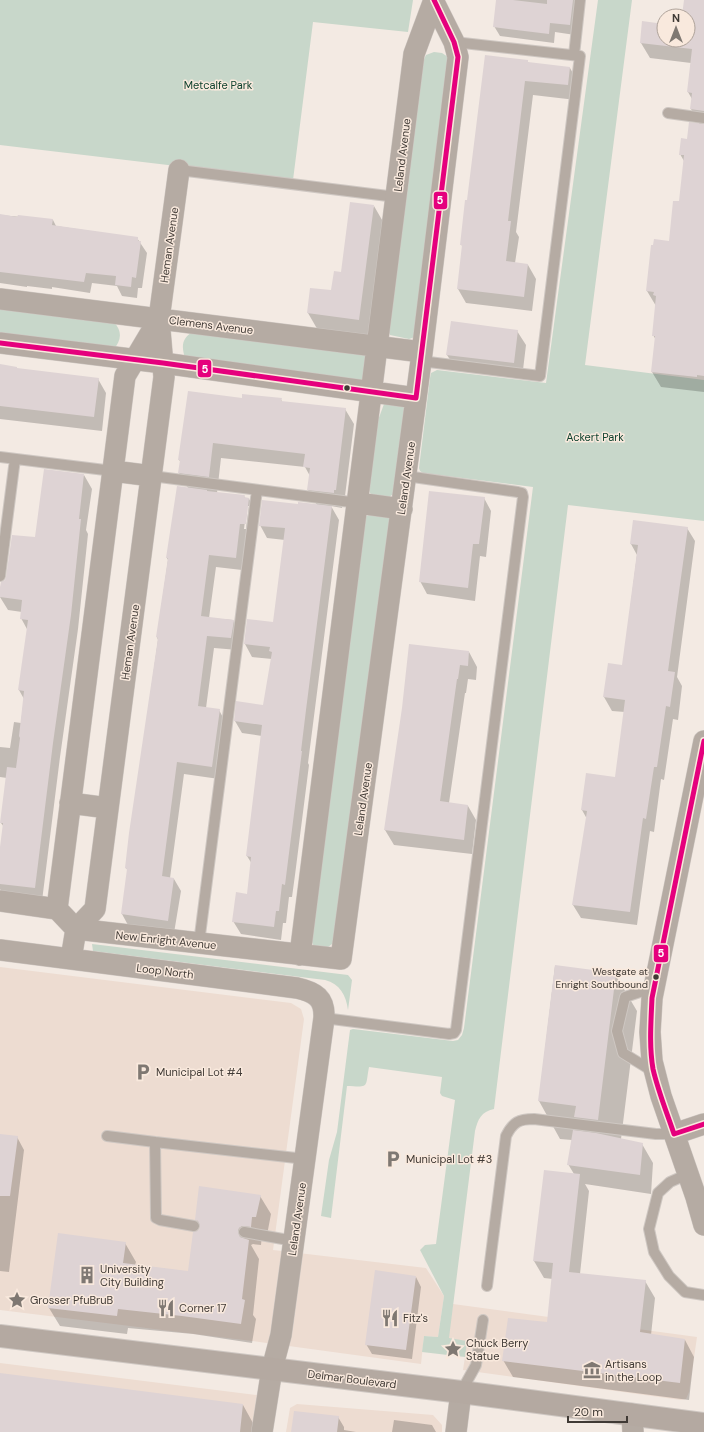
<svg xmlns="http://www.w3.org/2000/svg" width="704" height="1432" viewBox="0 0 704 1432" font-family="'DM Sans',sans-serif">
<rect width="100%" height="100%" fill="#f3eae3"/>
<path fill="#eddcd1" d="M0,967L291,1003L301,1009L304,1019L273,1250L426,1268L444,1296L438,1337L424,1336L421,1364L252,1341L0,1310Z
M453,1304L697,1337L689,1392L686,1399L681,1400L463,1370L465,1357L448,1339Z
M0,1363L257,1395L252,1432H0Z
M297,1404L433,1415L442,1425V1432H286L290,1408Z"/>
<path fill="#c8d7ca" d="M0,0H413L408,32L313,22L293,180L0,145Z
M598,0H632L585,365L704,380V521L568,505L494,1109C481,1112 478,1119 475,1131L449,1338L467,1341L465,1357L422,1352L424,1336L438,1337L444,1296L420,1250L425,1245L436,1244L455,1100L442,1096L440,1093L442,1077L369,1067C365,1088 370,1087 347,1086L331,1218L321,1216L329,1160L337,1132L350,1030L353,1029L453,1041L458,1040L462,1035L464,1028L533,487L423,473L420,471L419,468L430,378L431,373L437,370L546,383Z
M434,52L442,53L448,57L415,337L409,339L390,335L388,330L423,61L426,55Z
M0,308L114,322C123,332 121,341 113,350L0,336Z
M194,331L360,352L365,356L366,363L364,378L361,381L185,358C181,345 182,338 194,331Z
M384,404C391,404 400,405 406,408L393,494L388,498L374,496L370,493L369,486L377,423Z
M371,514L388,515L392,519L339,934L332,944L327,948L314,946L311,941L366,516Z
M92,944L348,975L352,980L348,1010C346,995 340,984 325,980L93,951Z"/>
<path fill="#0003" fill-rule="evenodd" d="M498,0H580L575,35L555,32L554,43L500,36L494,26Z
M685,0H704V392L661,387L652,372L656,340L653,335L656,306L647,291L652,246L670,242L680,203L684,161L680,154L688,140L700,125L691,109L692,99L688,92L691,63L650,58L641,43L664,25V40H688V16H683Z
M527,61L529,63L570,68L578,82L576,100L533,95L516,232L519,237L515,263L528,265L536,279L532,311L466,303L458,289L463,248L461,244L468,201Z
M374,206L389,232L374,346L323,339L308,313L332,292Z
M0,215L53,220L56,226L137,238L147,253L142,288H138L137,298L122,296L117,286L92,283L90,293L52,287V289L27,286V287L0,283Z
M517,331L526,345L522,378L456,369L447,355Z
M0,365L17,369L98,379L106,393L102,431L0,419Z
M243,399H281L282,402L345,409L354,424L344,504H343L342,508L331,506L339,520L313,724L308,763L309,765L295,875L292,897H289L286,923H283L281,940L241,934L233,921L248,895L252,864L247,856L262,736L242,733L235,721L264,706L272,659L252,657L245,644L274,623L285,540L267,538L260,525L299,505H317L308,490L310,476L305,467L221,458L217,493L244,496L246,499H249L256,511L242,570L216,567L209,618L233,620L240,633L238,650L214,648L206,708L219,710L226,723L219,779L184,774L170,878L174,879L181,891L174,933L129,927L122,914L128,871L126,868L158,640L157,637L168,560L167,558L188,488L179,473L181,462L179,460ZM247,506H249L246,529H244Z
M84,475L92,489L86,530L88,534L78,629L60,757L42,901L4,896L0,889V854L4,827L1,823L7,778L0,777V747L10,748L14,722L21,723L24,699L19,690L28,631L21,618L22,612L8,610L0,597L6,581L36,538Z
M484,498L491,511L486,557L480,556L475,601L427,594L420,581Z
M634,521L687,528L695,541L677,677L682,686L678,720L673,719L664,780L661,779L654,832L650,831L637,925L581,918L573,905L587,819L582,810L616,778L625,712L612,711L604,697L609,664L623,666L637,555L631,544Z
M469,652L477,667L476,680L468,679L466,693H465L449,803L468,806L476,820L472,854L394,845L385,830L403,709Z
M555,966L615,974L637,1011L621,1139L642,1144L653,1163L651,1194L585,1184L589,1191L580,1274L645,1281L655,1298L651,1335L685,1340L694,1357L689,1400L513,1377L503,1360L548,1323L553,1279L544,1278L534,1261L574,1174L568,1164L572,1140L560,1139L539,1101Z
M0,1135L17,1137L24,1150L9,1272L0,1271Z
M260,1196L271,1214L267,1235H262L261,1245L253,1244L251,1245L259,1259L253,1315L256,1319L252,1343L193,1334L128,1328L127,1334L60,1326L49,1308L125,1243L136,1262L135,1265L189,1272L201,1228L196,1219Z
M416,1277L421,1287L412,1359L372,1354L366,1344Z
M0,1374L243,1405L258,1432H0Z
M338,1417L344,1427V1430L356,1432H292Z
M394,1420L432,1425L436,1432H392Z"/>
<path fill="#ded3d4" d="M496,0H513L547,4V0H573L570,25L550,23L549,34L493,27Z
M684,0H704V111L690,109L692,93L687,92L692,49L640,43L642,21L664,24V40H688V16H682Z
M485,55L528,60V62L570,67L568,85L525,81L508,221H511L506,261L528,264L524,297L457,289L462,245H460L465,200H467Z
M689,122L704,124V376L697,375V377L651,372L655,336H652L656,296L653,295L654,292L646,291L651,245H653L654,239L669,241L673,201H679L684,155H679L681,138L687,139Z
M350,202L374,205L359,320L307,313L310,288L331,290L334,271L341,272Z
M0,214L17,217L18,215L53,219L52,225L138,237V241H141L136,278L132,277L131,287L115,285L116,276L86,273L84,282L0,272Z
M451,321L518,330L514,363L446,355Z
M0,364L17,367V368L99,378L94,417L0,406Z
M188,391L242,398V394L282,398L281,401L346,408L336,490H334V493L307,490L310,468L303,467L305,454L213,443L209,477L178,473L180,460H178Z
M44,469L84,474L79,519H81L71,615L53,743L35,888L0,884V847L3,823H0L7,767L16,768L20,738L19,736L24,691L18,690L28,620L20,619L22,600L0,597V587L1,582L5,580L6,577L12,535L35,537Z
M177,486L207,490V491L245,495L244,497L249,498L246,524H240L236,558L209,555L201,616L234,620L231,638L207,636L198,706L220,709L212,767L177,762L162,876L174,878L168,921L121,914L127,869L125,868L129,833L158,638L156,637L168,558H166Z
M429,491L485,497L479,544H473L468,588L419,582Z
M262,500L298,504V502L332,506L306,710L301,751H302L288,861L285,885L282,884L279,911H276L274,927L232,922L236,892L247,894L251,857L246,856L262,725L234,721L236,701L263,705L272,652L269,651L270,647L244,644L247,619L273,622L285,528L259,526Z
M633,520L688,527L668,671L675,672L670,707L666,706L657,767H654L646,819L643,818L630,912L572,905L587,811L581,810L586,773L615,777L625,700L603,697L608,663L622,665L638,545L630,544Z
M409,644L469,651L468,666L460,665L458,679H457L440,801L468,805L464,840L384,830L402,708Z
M555,965L616,973L598,1120L574,1117L576,1106L538,1101Z
M573,1130L596,1133L643,1143L640,1175L567,1165Z
M0,1134L18,1136L10,1196H0Z
M544,1170L580,1174L569,1272L646,1280L640,1332L685,1339L680,1383L502,1361L508,1318L547,1322L553,1263L533,1261Z
M199,1186L261,1195L256,1217H252L251,1227L242,1226L239,1228L238,1231L240,1237L249,1240L242,1299L245,1300L241,1324L182,1316L118,1309L117,1316L48,1308L58,1233L126,1242L123,1263L188,1271L193,1232L199,1230L200,1227L198,1221L195,1220Z
M375,1270L416,1276L406,1350L365,1345Z
M0,1373L243,1404L240,1432H0Z
M294,1411L339,1416L337,1432H291Z"/>
<g fill="none" stroke-linecap="round" stroke-linejoin="round">
<g stroke="#cec7c2" stroke-width="12">
<path id="service" d="M574,55L580,0
M668,113L704,118
M179,170L396,197
M421,361L540,376L580,56L454,42
M0,457L113,471
M152,476L358,503
M0,576L15,459
M199,943L257,490
M324,1018L449,1034L454,1033L456,1030L523,497L522,493L518,492L406,476
M654,1072L623,1053L617,1031L625,997L655,987
M107,1136L155,1142
M688,1174L670,1182L658,1193L649,1229L654,1252L669,1276L685,1292L704,1295
M194,1226L160,1220L156,1218L155,1142L305,1159
M244,1232L294,1241
M487,1286L506,1136C513,1122 519,1119 534,1119L656,1134H674
M461,1392L476,1365L483,1320"/>
</g>
<g stroke="#cec7c2" stroke-width="22">
<path id="minor" d="M0,299L422,352
M0,343L163,363L416,398
M113,471L152,476
M358,503L402,509
M704,741L652,998L650,1032L652,1061L661,1096L696,1197L704,1225
M70,803L108,808
M0,901L57,909L76,929L341,959L421,361L458,57L454,42L434,2
M57,909L125,376L159,319
M0,950L297,988C315,992 325,998 324,1018L281,1335L272,1369L262,1432
M300,955L414,54L434,0
M71,959L76,929L95,909L164,377L159,319L179,170
M674,1134L704,1124
M632,1414L633,1432
M456,1432L461,1392"/>
</g>
<g stroke="#cec7c2" stroke-width="24">
<path id="secondary" d="M0,1336L461,1392L704,1424"/>
</g>
<use href="#service" stroke="#b5aba3" stroke-width="10"/>
<use href="#minor" stroke="#b5aba3" stroke-width="21"/>
<use href="#secondary" stroke="#b4a9a1" stroke-width="22"/>
<g stroke="#f9e9dd" stroke-width="8">
<path id="bus-1" d="M0,343L163,363L416,398L458,57L454,42L434,0
M704,741L652,998C651,1021 649,1046 653,1069C658,1091 667,1113 674,1134L704,1124"/>
</g>
<use href="#bus-1" stroke="#e5007d" stroke-width="5"/>
</g>
<defs>
<g id="parking-bare" transform="scale(1.38)"><path d="M-3.5-5.5H1a3.5 3.5 0 0 1 0 7H-1V5.5H-3.5ZM-1-3.4V-.6H.8a1.4 1.4 0 0 0 0-2.8Z" fill="#7f7872" stroke="#f9e9dd" stroke-width="2.5" paint-order="stroke"/></g>
<g id="building-bare" transform="scale(1.38)"><path d="M-4-6H4V6H1V3H-1V6H-4ZM-2.5-4.3h1.7v1.8h-1.7ZM.8-4.3h1.7v1.8H.8ZM-2.5-1h1.7V.8h-1.7ZM.8-1h1.7V.8H.8Z" fill="#7f7872" stroke="#f9e9dd" stroke-width="2.5" paint-order="stroke"/></g>
<g id="sight-bare" transform="scale(1.38)"><path d="M0-6L1.8-2.2L6-1.7L2.9 1.2L3.7 5.4L0 3.3L-3.7 5.4L-2.9 1.2L-6-1.7L-1.8-2.2Z" fill="#7f7872" stroke="#f9e9dd" stroke-width="2.5" paint-order="stroke"/></g>
<g id="restaurant-bare" transform="scale(1.38)"><path d="M-5-6h1v4h1v-4h1v4h1v-4h1v5L-1.5 .5V6h-2V.5L-5-1ZM5-6V6H3V1.5H1.5Q1.5-4 5-6Z" fill="#7f7872" stroke="#f9e9dd" stroke-width="2.5" paint-order="stroke"/></g>
<g id="museum-bare" transform="scale(1.38)"><path d="M0-6L6-3V-2H-6V-3ZM-5-1h2V3h-2ZM-1-1h2V3h-2ZM3-1h2V3H3ZM-6 4H6V6H-6Z" fill="#7f7872" stroke="#f9e9dd" stroke-width="2.5" paint-order="stroke"/></g>
</defs>
<g fill-rule="evenodd">
<use href="#parking-bare" x="143" y="1072"/>
<use href="#parking-bare" x="393" y="1159"/>
<use href="#building-bare" x="87" y="1275"/>
<use href="#sight-bare" x="17" y="1300"/>
<use href="#restaurant-bare" x="166" y="1308"/>
<use href="#restaurant-bare" x="390" y="1318"/>
<use href="#sight-bare" x="453" y="1349"/>
<use href="#museum-bare" x="592" y="1370"/>
</g>
<g fill="#403a35" stroke="#f9e9dd" stroke-width="1.5">
<circle cx="347" cy="388" r="3.5"/>
<circle cx="656" cy="977" r="3.5"/>
</g>
<g text-anchor="middle" dominant-baseline="central" stroke-width="3" stroke-linejoin="round" paint-order="stroke">
<g font-size="10" fill="#403a35" stroke="#f9e9dd" text-anchor="end">
<text x="648" y="971">Westgate at<tspan x="648" dy="13">Enright Southbound</tspan></text>
</g>
<g font-size="11" fill="#0f422e" stroke="#f9e9dd">
<text x="218" y="85">Metcalfe Park</text>
<text x="595" y="437">Ackert Park</text>
</g>
<g font-size="11" fill="#403a35" stroke="#f9e9dd">
<text transform="translate(402 155) rotate(-83)">Leland Avenue</text>
<text transform="translate(169 245) rotate(-82)">Heman Avenue</text>
<text transform="translate(211 325) rotate(7)">Clemens Avenue</text>
<text transform="translate(406 478) rotate(-82)">Leland Avenue</text>
<text transform="translate(130 642) rotate(-82)">Heman Avenue</text>
<text transform="translate(363 799) rotate(-82)">Leland Avenue</text>
<text transform="translate(166 940) rotate(6)">New Enright Avenue</text>
<text transform="translate(165 971) rotate(7)">Loop North</text>
<text transform="translate(297 1219) rotate(-82)">Leland Avenue</text>
<text transform="translate(352 1379) rotate(7)">Delmar Boulevard</text>
</g>
<g font-size="11" fill="#403a35" stroke="#f9e9dd" text-anchor="start">
<text x="156" y="1072">Municipal Lot #4</text>
<text x="406" y="1159">Municipal Lot #3</text>
<text x="100" y="1269">University<tspan x="100" dy="13">City Building</tspan></text>
<text x="30" y="1300">Grosser PfuBruB</text>
<text x="179" y="1308">Corner 17</text>
<text x="403" y="1318">Fitz's</text>
<text x="466" y="1343">Chuck Berry<tspan x="466" dy="13">Statue</tspan></text>
<text x="605" y="1364">Artisans<tspan x="605" dy="13">in the Loop</tspan></text>
</g>
</g>
<g stroke="#f9e9dd" stroke-width="1.5">
<rect x="433" y="191" width="15" height="19" rx="4" fill="#e5007d"/>
<rect x="197" y="359" width="15" height="19" rx="4" fill="#e5007d"/>
<rect x="653" y="944" width="16" height="19" rx="4" fill="#e5007d"/>
</g>
<g font-size="11" text-anchor="middle" font-weight="bold" fill="#fff">
<text x="440" y="204">5</text>
<text x="205" y="373">5</text>
<text x="661" y="957">5</text>
</g>
<g transform="translate(676 28)"><circle r="19" fill="#f9e9dd" stroke="#afa39a"/>
<path d="M0-3L7 15L0 10L-7 15Z" fill="#7f7872"/>
<text y="-6" font-size="11" font-weight="bold" text-anchor="middle" fill="#403a35">N</text>
</g>
<path d="M568 1416v6h59v-6" fill="none" stroke="#403a35" stroke-width="2"/>
<text x="574" y="1416" font-size="12" fill="#403a35" stroke="#f9e9dd" stroke-width="3" paint-order="stroke">20 m</text>
</svg>
